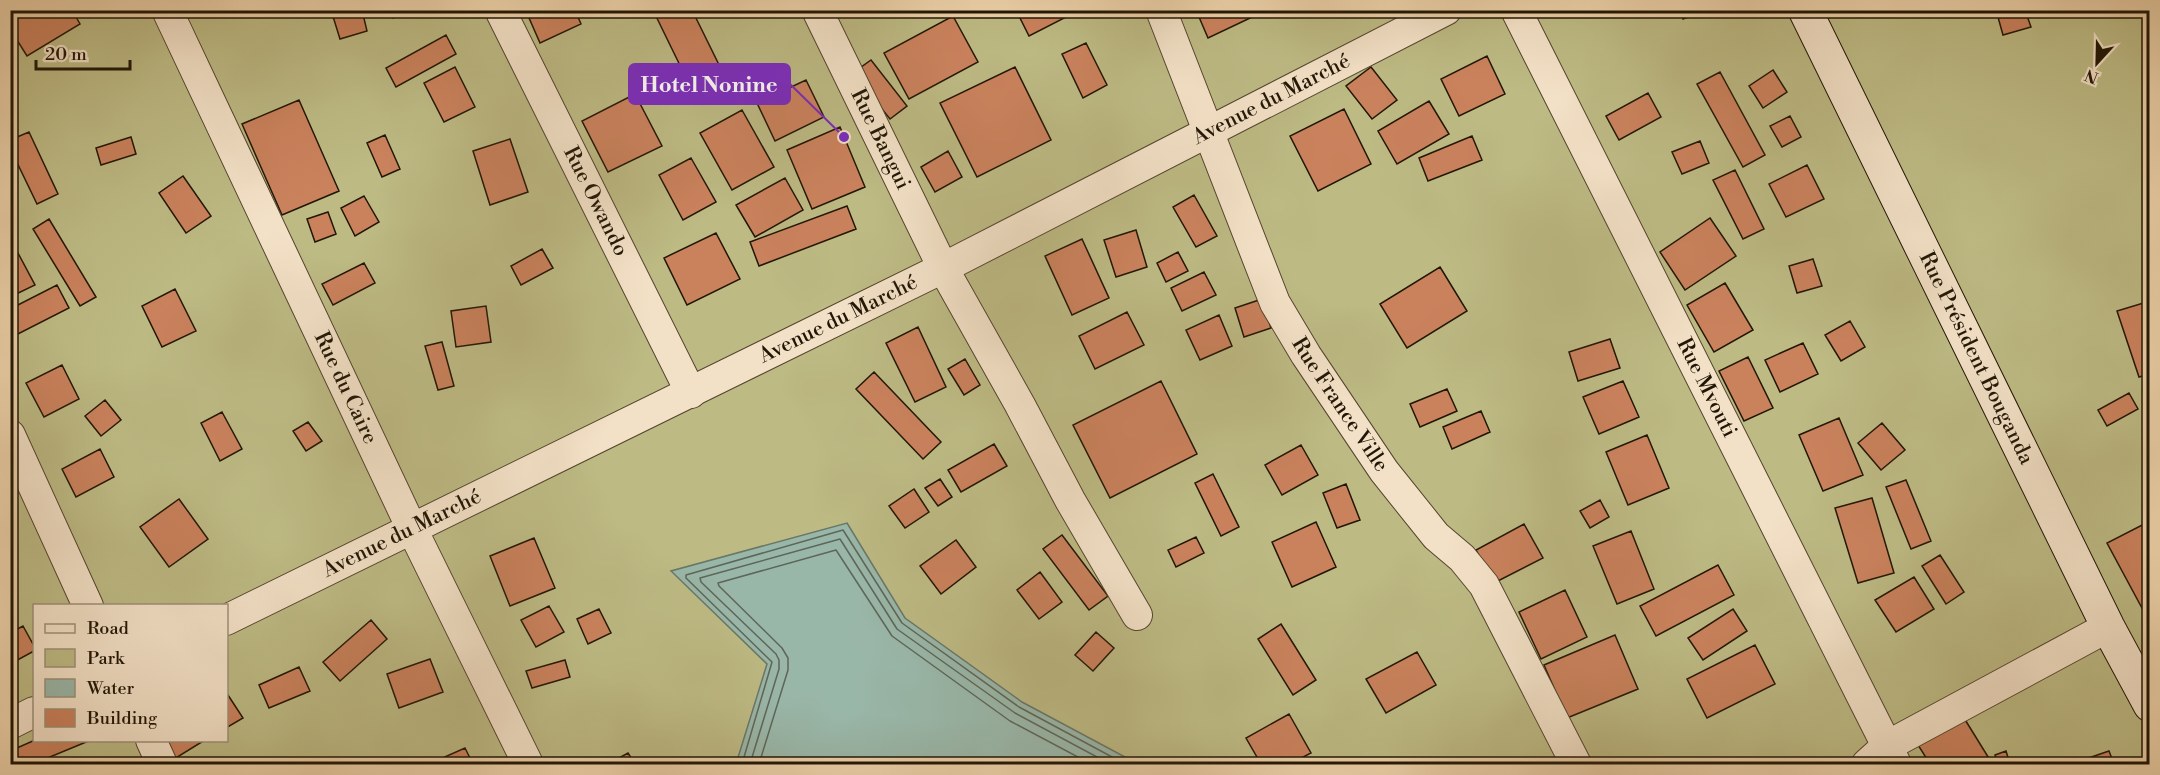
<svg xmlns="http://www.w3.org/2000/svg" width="2160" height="775" viewBox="0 0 2160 775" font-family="'Libre Bodoni',serif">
<rect width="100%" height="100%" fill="#ecd1a9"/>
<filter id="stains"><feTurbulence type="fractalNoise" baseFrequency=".00333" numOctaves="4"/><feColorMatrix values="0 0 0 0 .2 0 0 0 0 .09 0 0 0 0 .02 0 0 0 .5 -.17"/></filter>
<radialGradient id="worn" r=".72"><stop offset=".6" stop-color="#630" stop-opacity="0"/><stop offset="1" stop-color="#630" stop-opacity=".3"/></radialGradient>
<path fill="#bdba84" stroke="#6f6845" stroke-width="1.5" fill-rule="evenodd" d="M10,11H2149V764H11ZM34,606H226V740H34Z"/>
<path fill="#99b7a9" stroke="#697768" stroke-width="1.5" d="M847,523L905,618L1022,702L1138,764H736L767,664L671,571Z"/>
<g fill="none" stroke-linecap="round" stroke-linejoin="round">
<path stroke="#5d6658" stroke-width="1.5" d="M742,764L772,662L686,578V575L843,530L902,623L1019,707L1125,764
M750,764L779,669V660L776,654L701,582L700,578L840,539L897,629L1015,713L1110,764
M759,764L788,670V658L782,648L719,586L718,583L836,550L892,636L1010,721L1091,764"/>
</g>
<path fill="#ca825d" stroke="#211606" stroke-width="1.5" d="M10,10H72L80,24L27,56L10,29Z
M331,10H362L367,31L340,39Z
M389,10H407L393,18Z
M528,10H575L581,24L540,43L526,11Z
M653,10H692L724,75L692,90Z
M1016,10H1075L1076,12L1029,36Z
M1196,10H1267L1208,38Z
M1680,10H1706L1683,19Z
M1996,10H2025L2031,27L2003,35Z
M953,16L978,62L909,99L884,53Z
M446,35L456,54L396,87L386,68Z
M1086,43L1107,85L1083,98L1062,54Z
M1487,56L1505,94L1459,116L1441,79Z
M871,60L907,106L890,119L853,73Z
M455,67L475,107L444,122L424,83Z
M1015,67L1051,140L977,177L940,103Z
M1371,67L1397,100L1372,119L1346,86Z
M1773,70L1787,92L1763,108L1749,86Z
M1720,72L1765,155L1743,167L1697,84Z
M806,80L824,117L775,141L757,103Z
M1648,93L1661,117L1619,140L1606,116Z
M635,94L662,146L608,172L582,121Z
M299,100L339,191L282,215L242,124Z
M1429,101L1449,134L1397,164L1378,131Z
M1344,109L1371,164L1318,191L1290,136Z
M742,110L774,167L732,190L700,133Z
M1790,116L1801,137L1782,147L1770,126Z
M840,127L865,187L812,209L787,150Z
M29,132L58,194L37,204L10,148V140Z
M385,135L400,169L382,177L367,143Z
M1472,136L1482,160L1428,181L1419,158Z
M131,137L136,154L101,165L96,148Z
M510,139L528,192L490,205L473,151Z
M1700,141L1709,163L1682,174L1672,152Z
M948,151L962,177L935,192L921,167Z
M691,158L716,202L683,220L659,175Z
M1807,165L1824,199L1786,217L1769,184Z
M1735,170L1764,229L1743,239L1713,180Z
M183,176L211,216L186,233L159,193Z
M785,178L803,210L755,237L736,205Z
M1194,195L1217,236L1196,247L1173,207Z
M364,196L379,222L355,236L341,208Z
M847,206L856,229L759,266L750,242Z
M328,212L336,234L315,242L307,219Z
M1710,218L1736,256L1685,290L1660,252Z
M49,219L96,297L80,306L33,229Z
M1136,230L1147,267L1116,277L1104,240Z
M716,233L740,279L687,305L664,258Z
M10,238L35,285L10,297Z
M1082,239L1109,298L1072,315L1045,256Z
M542,249L553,268L521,285L511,266Z
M1178,252L1188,271L1166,282L1157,263Z
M1813,259L1822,286L1797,293L1789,266Z
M364,263L375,283L333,305L322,284Z
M1440,267L1467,311L1407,348L1380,304Z
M1204,272L1216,295L1182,311L1171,288Z
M1725,283L1753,330L1714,352L1687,305Z
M57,285L69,308L10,338V309Z
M175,289L196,331L162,347L142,306Z
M1262,299L1271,328L1244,337L1235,308Z
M2150,301V374L2139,377L2117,311Z
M486,306L491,342L456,347L451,311Z
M1127,312L1144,345L1095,369L1079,336Z
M1219,315L1232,346L1200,360L1186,330Z
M1850,321L1865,347L1841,361L1825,335Z
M918,327L946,387L915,402L886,343Z
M1610,339L1620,368L1578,381L1569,352Z
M442,342L454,386L438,390L425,346Z
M1803,343L1818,374L1780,392L1765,360Z
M1748,357L1773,408L1744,421L1719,371Z
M965,359L980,385L964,395L948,369Z
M62,365L79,399L44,417L26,383Z
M874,372L941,442L923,459L856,389Z
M1161,381L1197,454L1110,498L1073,425Z
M1623,381L1639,417L1599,434L1583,397Z
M1447,389L1457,411L1420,427L1410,404Z
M2129,393L2138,409L2107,426L2098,410Z
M105,400L121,420L101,436L85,416Z
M1481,411L1490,432L1452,449L1443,427Z
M222,412L242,449L220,461L201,423Z
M1839,418L1863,475L1823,491L1799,435Z
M308,422L322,441L306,451L293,431Z
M1882,423L1905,450L1881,470L1858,443Z
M1647,435L1669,488L1628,505L1606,452Z
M994,444L1007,466L961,492L948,470Z
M1301,445L1318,475L1282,495L1265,465Z
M100,449L114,477L76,497L62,469Z
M1213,474L1239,527L1221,536L1195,483Z
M940,479L952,497L938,506L925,488Z
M1906,480L1931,541L1911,549L1886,487Z
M1346,484L1360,520L1337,528L1323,493Z
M914,489L929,512L905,528L889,506Z
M1872,498L1894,573L1858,583L1835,508Z
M179,499L208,539L169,567L140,527Z
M1600,500L1609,517L1590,528L1580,511Z
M2150,521V623L2107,543Z
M1316,522L1336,567L1292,587L1272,542Z
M1524,524L1543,558L1494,583L1476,550Z
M1631,531L1654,589L1617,604L1593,546Z
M1062,535L1108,596L1089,610L1043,549Z
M1196,537L1204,553L1176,567L1168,550Z
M534,538L555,588L510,606L490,556Z
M956,540L976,567L941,594L920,566Z
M1940,555L1964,592L1946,604L1922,566Z
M1718,565L1734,595L1656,636L1640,606Z
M1040,572L1062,602L1039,619L1017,590Z
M1914,577L1934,609L1896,632L1875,600Z
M1565,590L1587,637L1541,659L1519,612Z
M549,606L564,632L536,647L521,620Z
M599,609L611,633L588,644L577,619Z
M1733,609L1747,631L1703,660L1688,638Z
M371,620L387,639L340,681L323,662Z
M1281,624L1316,680L1293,695L1258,639Z
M23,626L34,646V651L12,663L10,660V633Z
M1096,632L1114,648L1093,671L1075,655Z
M1615,635L1638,689L1567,718L1544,665Z
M1755,645L1775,684L1707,718L1687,679Z
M1417,652L1436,685L1386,713L1366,679Z
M430,659L443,692L399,708L387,674Z
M565,660L570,677L532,688L526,671Z
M299,667L310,691L269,708L259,685Z
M226,692L243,718L226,728Z
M1289,714L1311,753L1290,764H1261L1246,738Z
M1964,718L1990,760L1982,764H1930L1918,745Z
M35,740H91L33,764H10V751Z
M159,740H205L171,761Z
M465,748L473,764H429Z
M2006,751L2010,764H1998L1995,755Z
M2109,751L2114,764H2078L2077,762Z
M628,753L635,764H608Z"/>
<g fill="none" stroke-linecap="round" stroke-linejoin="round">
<g stroke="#54452f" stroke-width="32">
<g id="street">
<path id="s1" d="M167,10L412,529L528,764"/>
<path id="s2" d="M500,10L691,393"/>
<path id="s3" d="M817,10L943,268L1020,405L1070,500L1137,615"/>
<path id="s4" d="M1161,10L1275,303L1306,355L1384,471L1436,536L1462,558L1484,585L1576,764"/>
<path id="s5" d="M1516,10L1896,764"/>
<path d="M10,435L88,606"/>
<path id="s6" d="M226,620L943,268L1446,10"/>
<path d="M10,724L34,712"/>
<path d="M151,740L162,764"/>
<path d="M1867,764L1887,746L2108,627"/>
</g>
</g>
<g stroke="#211606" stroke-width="35">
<g id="secondary">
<path id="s7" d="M1805,10L2108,627L2150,705"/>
</g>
</g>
<use href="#street" stroke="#f3e1c7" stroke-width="30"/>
<use href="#secondary" stroke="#f3e1c7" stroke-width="33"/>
</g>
<g text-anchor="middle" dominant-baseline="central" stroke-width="4.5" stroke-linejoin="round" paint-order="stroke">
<g font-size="21" fill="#211606" stroke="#f3e1c7">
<text stroke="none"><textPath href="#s6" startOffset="1168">Avenue du Marché</textPath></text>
<text stroke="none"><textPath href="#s3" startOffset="144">Rue Bangui</textPath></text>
<text stroke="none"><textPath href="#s2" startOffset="214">Rue Owando</textPath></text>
<text stroke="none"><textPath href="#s6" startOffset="682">Avenue du Marché</textPath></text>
<text stroke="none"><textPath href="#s7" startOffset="388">Rue Président Bouganda</textPath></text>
<text stroke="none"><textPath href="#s1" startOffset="418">Rue du Caire</textPath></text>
<text stroke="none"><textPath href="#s5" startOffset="423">Rue Mvouti</textPath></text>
<text stroke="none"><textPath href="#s4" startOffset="435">Rue France Ville</textPath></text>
<text stroke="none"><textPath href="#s6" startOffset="196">Avenue du Marché</textPath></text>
</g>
</g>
<path fill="none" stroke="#7b2cbf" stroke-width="2" d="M844 137L790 84"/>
<circle fill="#7b2cbf" stroke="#f3e1c7" stroke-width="2" cx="844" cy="137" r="6"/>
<rect fill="#7b2cbf" stroke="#7b2cbf" stroke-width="2" x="629" y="64" width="161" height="40" rx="6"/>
<g font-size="22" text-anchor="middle" font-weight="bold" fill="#fff">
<text x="709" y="92">Hotel Nonine</text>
</g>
<rect width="2160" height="775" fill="none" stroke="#ecd1a9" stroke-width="36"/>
<rect x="12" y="12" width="2136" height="751" fill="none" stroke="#211606" stroke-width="3"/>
<rect x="18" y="18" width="2124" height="739" fill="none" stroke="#211606" stroke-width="1.5"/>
<rect x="33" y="604" width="195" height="138" fill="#f3e1c7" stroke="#9f907a" stroke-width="1.5"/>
<rect x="45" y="624" width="30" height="9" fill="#f3e1c7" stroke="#9f907a" stroke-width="1.5"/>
<text x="87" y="634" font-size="18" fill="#211606">Road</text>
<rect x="45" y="649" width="30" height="18" fill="#bdba84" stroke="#9f907a" stroke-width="1.5"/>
<text x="87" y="664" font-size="18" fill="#211606">Park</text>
<rect x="45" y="679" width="30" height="18" fill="#99b7a9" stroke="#9f907a" stroke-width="1.5"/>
<text x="87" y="694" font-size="18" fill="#211606">Water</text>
<rect x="45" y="709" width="30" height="18" fill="#ca825d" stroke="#9f907a" stroke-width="1.5"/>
<text x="87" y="724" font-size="18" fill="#211606">Building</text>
<g transform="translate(2097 63) rotate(202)" stroke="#f3e1c7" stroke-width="4.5" paint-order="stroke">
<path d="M0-4.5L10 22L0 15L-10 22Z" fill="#211606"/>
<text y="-9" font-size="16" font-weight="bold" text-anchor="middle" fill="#211606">N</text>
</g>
<path d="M36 60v9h94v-9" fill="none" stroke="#211606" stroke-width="3"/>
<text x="45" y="60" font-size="18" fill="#211606" stroke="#f3e1c7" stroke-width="4.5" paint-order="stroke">20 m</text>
<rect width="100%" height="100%" filter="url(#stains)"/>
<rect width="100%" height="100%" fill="url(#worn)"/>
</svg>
